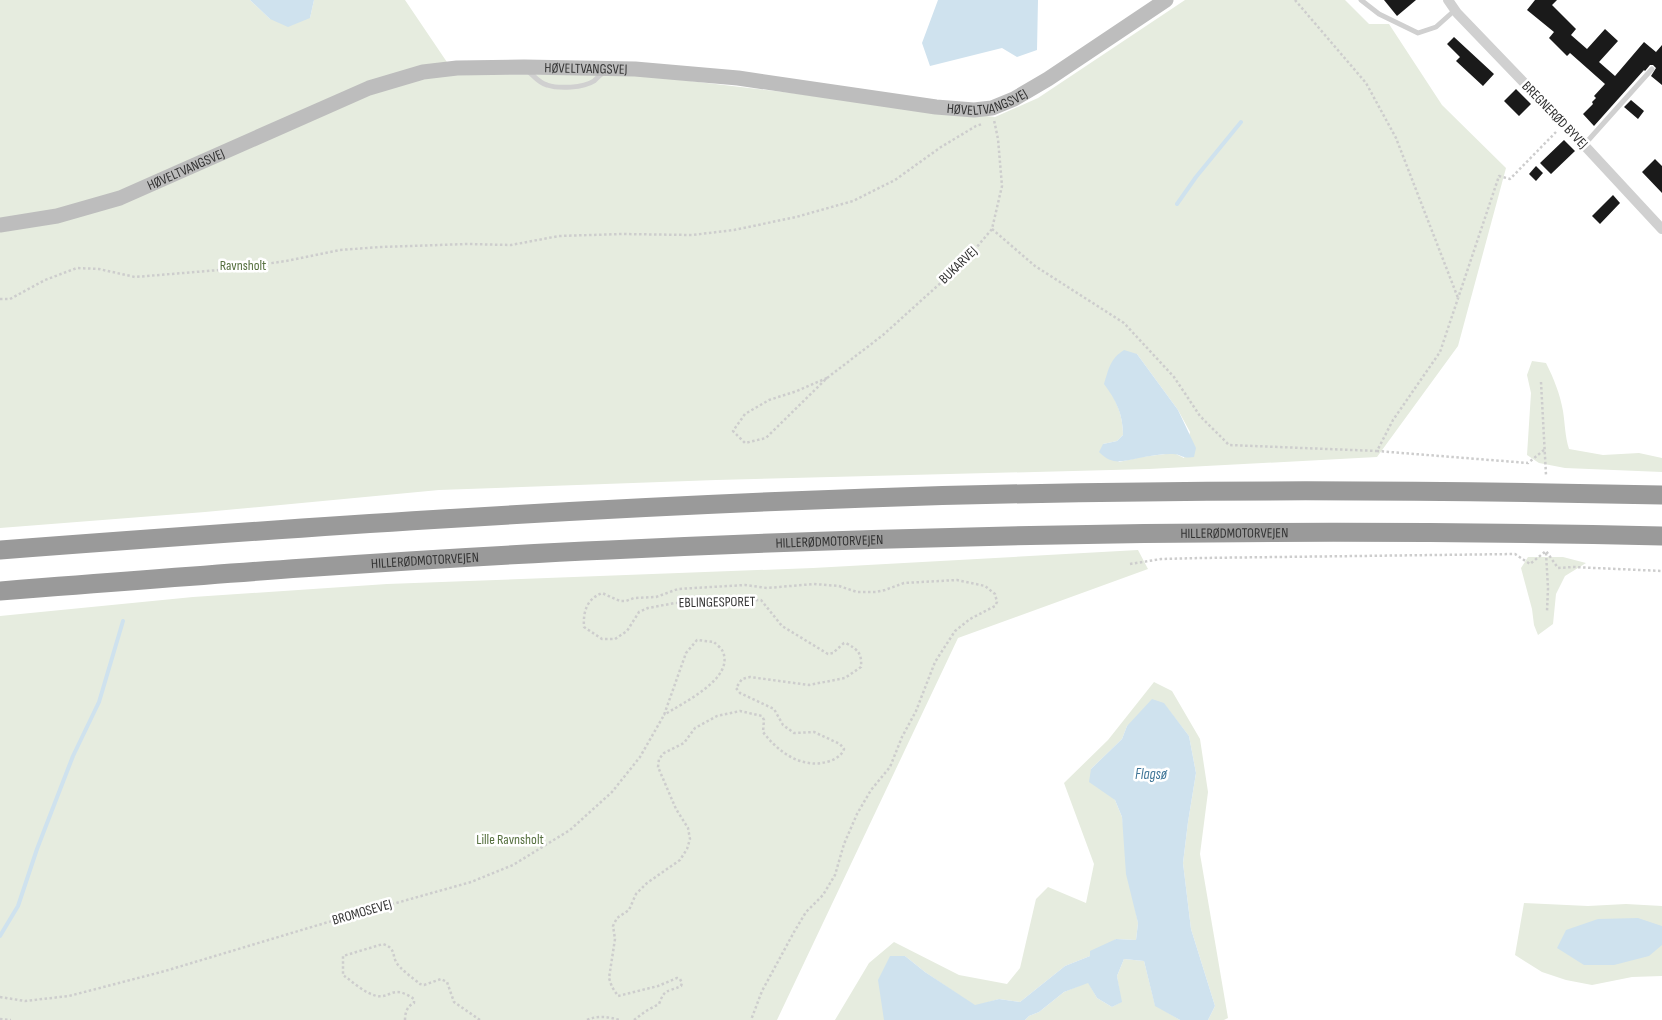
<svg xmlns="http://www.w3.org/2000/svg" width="1662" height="1020" viewBox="0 0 1662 1020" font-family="'Sofia Sans Condensed',sans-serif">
<rect width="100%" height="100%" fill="#fff"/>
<path fill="#e6ecdf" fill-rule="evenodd" d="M0,0H250L270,19L310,18L314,0H405L455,74L639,75L995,117L1038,98L1185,0H1345L1369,24H1389L1442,105L1506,168L1458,346L1377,457L1149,469L716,480L439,490L205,512L0,528ZM1137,354L1178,410L1190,432L1184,458L1174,453L1141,457L1119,462L1103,444L1117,441L1123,435C1123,414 1116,400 1105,383Z
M1532,361L1546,363C1554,379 1560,394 1563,411C1565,424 1565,436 1569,449L1603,455L1639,453L1662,458V472L1565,468L1539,463L1527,455L1531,393L1527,375Z
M1138,550L1148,569L958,638L777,1020H0V616L193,597L387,584L813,568Z
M1528,557H1563L1586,563L1565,576L1556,594L1553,624L1538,635L1534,625L1532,609L1521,568Z
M1154,682L1172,691L1200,739L1208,792L1200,854L1228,1018L1224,1020H1208L1215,1006L1191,929L1183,863L1188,822L1196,773L1189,736L1164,704L1127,726L1122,739L1091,769L1115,800L1122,817L1134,903L1138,923L1136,940L1116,939L1090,956L1065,966L1020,1002L999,999L975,1006L925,972L905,956L884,1020H835L869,963L894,942L959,975L1007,984L1020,968L1036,899L1048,887L1086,903L1094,864L1064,783L1108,740Z
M1524,903L1588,906L1626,904L1662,906V976L1632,977L1592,985L1566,980L1542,972L1515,955Z
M1124,959L1144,961L1155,1005L1180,1020H1025L1029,1016L1039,1012L1064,992L1088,982L1097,998L1112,1007L1121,1002L1117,976Z"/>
<path fill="#cfe2ee" d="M250,0H314L310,18L288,27L270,19Z
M938,0H1038L1037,50L1017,57L1002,48L930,66L922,43Z
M1124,350L1137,354L1178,410L1196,448L1194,457C1181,459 1180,453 1171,454C1161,454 1149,456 1139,458C1122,461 1113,466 1099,452L1103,444L1117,441L1123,435C1123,414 1116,400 1104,384C1109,368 1110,359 1124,350Z
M1152,699L1164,703L1189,736L1196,773L1188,822L1183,863L1191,929L1215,1006L1208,1020H1180L1155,1006L1144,961L1124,959L1117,976L1122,1002L1112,1007L1097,998L1088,983L1064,992L1039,1012L1029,1016L1025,1020H884L878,980L890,956H905L925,972L975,1005L999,999L1020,1002L1065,966L1090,956V951L1116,939L1136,940L1138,923L1126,874L1122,817L1115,800L1089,782L1091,769L1122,739L1127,726Z
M1638,918L1662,926V945L1649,956L1614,965H1584L1557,948L1566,930L1598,919Z"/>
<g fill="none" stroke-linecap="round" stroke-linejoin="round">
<path stroke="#cfe2ee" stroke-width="4" d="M1177,204L1196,177L1241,122
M0,936L18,906L37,849L73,756L99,702L123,621"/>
</g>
<path fill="#1a1a1a" d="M1384,0H1416L1397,16Z
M1535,0H1557L1552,5L1576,29L1571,35L1587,49L1605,29L1618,41L1599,62L1615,76L1644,42L1656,52L1662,45V85L1651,76L1656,68L1653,65H1650L1645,71L1644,70L1594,126L1583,114L1593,104L1592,102L1596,98L1594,96L1605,84L1570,53L1567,56L1549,38L1554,32L1527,10Z
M1454,37L1494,74L1483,86L1456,61L1460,57L1447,44Z
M1516,89L1531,104L1519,116L1504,101Z
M1631,100L1644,111L1638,119L1624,107Z
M1564,140L1575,151L1551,174L1540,163Z
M1655,159L1662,166V193L1642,172Z
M1536,166L1543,173L1536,181L1529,174Z
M1613,195L1620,203L1600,224L1592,216Z"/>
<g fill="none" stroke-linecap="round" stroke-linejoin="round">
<path stroke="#cdcdcd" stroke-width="2.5" stroke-dasharray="2.5 2.5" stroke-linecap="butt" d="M1295,0L1366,83L1396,138L1458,298
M992,229L1035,266L1124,323L1174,377L1200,416L1229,445L1377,451
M0,299H10L45,280L77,268L99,269L135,277L231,269L286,261L340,250L380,247L468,244L511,245L559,236L622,234L692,235L734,230L796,217L853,201L895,180L941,147L976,126L982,124
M827,378L797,391L769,400L745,414L733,431L745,443L766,438L827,378L883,335L965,261L992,229L1002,186L998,139L994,120
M1541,382L1546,475
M1544,450L1528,463L1377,451L1393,420L1440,352L1499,176L1510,179L1556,132
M1546,553L1548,588L1547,611
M1130,564L1161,559L1200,558L1515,554L1530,564L1546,551L1558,568L1573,567L1662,571
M0,997L25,1001L69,996L165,971L325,923L471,882L513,865L570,830L612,792L640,757L664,715L686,653L697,640L714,642C716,644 720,647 722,650C737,678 682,703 664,715
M0,1019L11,1020
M405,1020C405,1013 407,1006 414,1003V999C408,995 400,990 392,993C387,995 383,997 377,996C364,993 353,982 343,975V956L383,944C395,948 392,953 396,962C400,969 414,979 420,984L424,985L441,979L447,982L454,1002L480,1020
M587,1020C598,1015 608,1017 620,1020
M634,1020L646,1011L659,1004C665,988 666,993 681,986L682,983L680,979L677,978L658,986L618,996L612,987L609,978L615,939L613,926L617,918L629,910L636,894L647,883L680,860L687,849L690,839L688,828L676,809L658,767L659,759L664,753L684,743L695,728L717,716L740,711L762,716L764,720L763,732C779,753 803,770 830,761C836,759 842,755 844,749L840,744L814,732L794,733L783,725L774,709L740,693L736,688L742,679L750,677L809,685L845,678L861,667C862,653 858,650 846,643H844L833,653L828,654L782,626L761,600L675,603L648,608L639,612L627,631L615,639H602L584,627C583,611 587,599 602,593L620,601H626L634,598L656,597L678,589L745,585L767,588L814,584L839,586L857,592H876L885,590L904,583L957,580L985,586L995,594L997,602L995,606L970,619L955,631L935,662L916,711L902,737L890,767L871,790L857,814L844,844L835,875L823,895L806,912L794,932L762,991L751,1020"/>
<path stroke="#d0d0d0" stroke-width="5" d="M1361,0L1379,14L1418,33L1436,27L1455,10
M528,71C534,76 539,83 547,85C559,89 583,88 594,81C597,78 600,75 603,73
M1584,145L1652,69"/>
<path stroke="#d0d0d0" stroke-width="10" d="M1448,0L1457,13L1584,145L1662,229"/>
<path stroke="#bdbdbd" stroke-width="15" id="s1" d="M0,225L57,216L120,198L369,88L423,72L457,68L524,67L635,69L738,78L936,107L974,110L992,108L1014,99L1048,79L1166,0"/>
<g stroke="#9a9a9a" stroke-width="19">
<path d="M0,550C289,528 578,508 868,498C1132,489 1397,489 1662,495"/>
<path id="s2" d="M0,591C203,575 406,559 609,550C959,533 1311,528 1662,536"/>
</g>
</g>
<g text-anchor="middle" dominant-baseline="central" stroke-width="5" stroke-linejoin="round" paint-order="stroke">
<g font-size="14" fill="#333" stroke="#fff">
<text stroke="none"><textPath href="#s1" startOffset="615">HØVELTVANGSVEJ</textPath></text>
<text stroke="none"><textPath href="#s1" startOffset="1020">HØVELTVANGSVEJ</textPath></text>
<text transform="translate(1555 115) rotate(46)">BREGNERØD BYVEJ</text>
<text stroke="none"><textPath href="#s1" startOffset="195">HØVELTVANGSVEJ</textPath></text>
<text transform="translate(958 265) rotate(-44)">BUKARVEJ</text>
<text stroke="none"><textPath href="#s2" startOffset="1236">HILLERØDMOTORVEJEN</textPath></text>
<text stroke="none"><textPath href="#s2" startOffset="831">HILLERØDMOTORVEJEN</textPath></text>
<text stroke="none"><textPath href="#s2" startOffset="426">HILLERØDMOTORVEJEN</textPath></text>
<text transform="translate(717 602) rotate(-1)">EBLINGESPORET</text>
<text transform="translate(362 912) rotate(-16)">BROMOSEVEJ</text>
</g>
<g font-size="14" fill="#56703f" stroke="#fff">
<text x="243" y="265">Ravnsholt</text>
<text x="510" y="839">Lille Ravnsholt</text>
</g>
<g font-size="15" font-style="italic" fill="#3f7597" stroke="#fff">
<text x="1151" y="774">Flagsø</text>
</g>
</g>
</svg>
